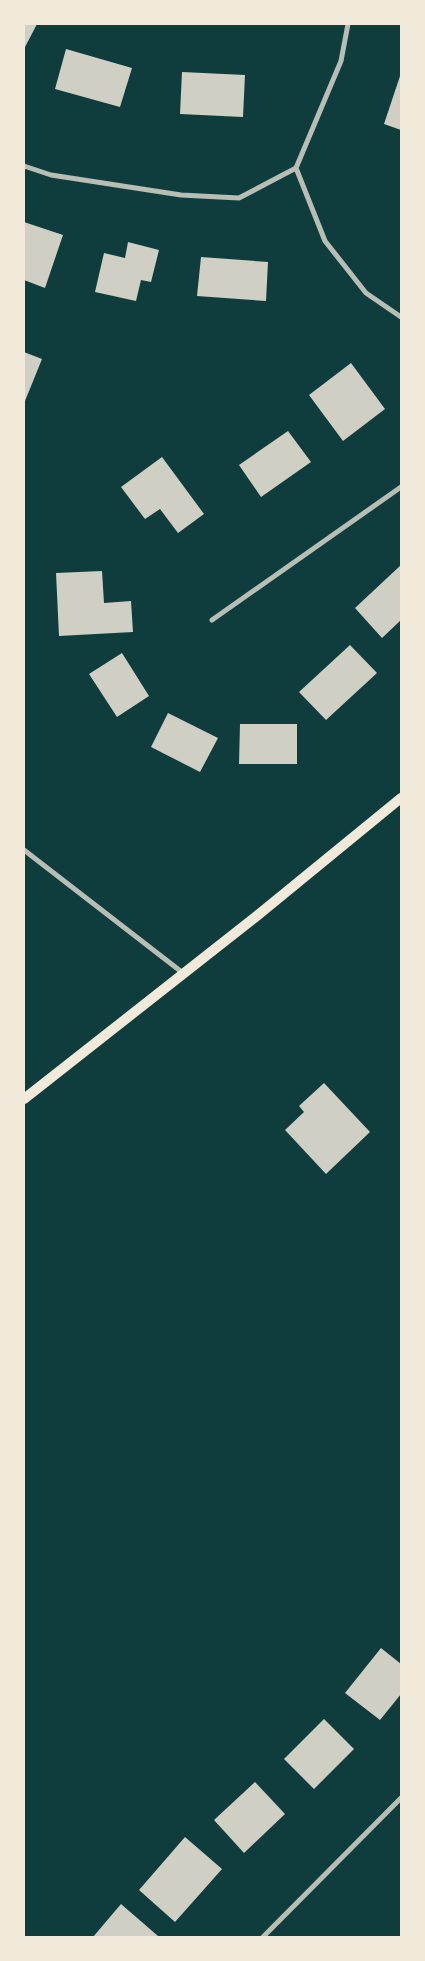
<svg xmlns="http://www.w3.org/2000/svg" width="425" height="1961" viewBox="0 0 425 1961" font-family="'Titillium Web',sans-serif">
<rect width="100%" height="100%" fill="#0f3d3e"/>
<path fill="#cfcfc3" d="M24,24H37L24,49Z
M66,49L132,68L120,107L55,89Z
M182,72L245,75L243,117L180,114Z
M401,73V130L384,124Z
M24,222L63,235L45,288L24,280Z
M128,242L159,250L151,282L141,280L136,301L95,292L104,253L125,258Z
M201,257L268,262L266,301L197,296Z
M24,352L42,359L25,401L24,400Z
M351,363L385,409L343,441L309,395Z
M288,431L311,462L261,497L239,465Z
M162,457L204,514L178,533L160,509L145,519L121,487Z
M401,565V620L382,638L355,608Z
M102,571L104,603L131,601L133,632L59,636L56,573Z
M350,645L377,673L326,720L299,692Z
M122,653L149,696L117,717L89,674Z
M168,713L218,738L200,772L151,747Z
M240,724H297V764H239Z
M324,1083L370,1132L326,1174L285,1130L304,1112L299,1106Z
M381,1648L401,1664V1694L380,1720L345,1693Z
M324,1719L354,1749L314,1789L284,1759Z
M255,1782L285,1814L244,1853L214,1820Z
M185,1837L222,1869L175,1922L139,1890Z
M121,1904L158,1936L157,1937H93Z"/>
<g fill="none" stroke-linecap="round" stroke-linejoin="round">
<path stroke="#b8beb3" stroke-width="5" d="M24,166L51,175L181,195L239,198L296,168L341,61L348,24
M296,168L325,241L366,293L401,317
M212,620L401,487
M24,850L183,973
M263,1937L401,1798"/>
<path stroke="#f1e9da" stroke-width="10" d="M24,1099L258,915L401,798"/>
</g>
<rect width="425" height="1961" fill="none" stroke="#f1e9da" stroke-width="50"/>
</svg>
